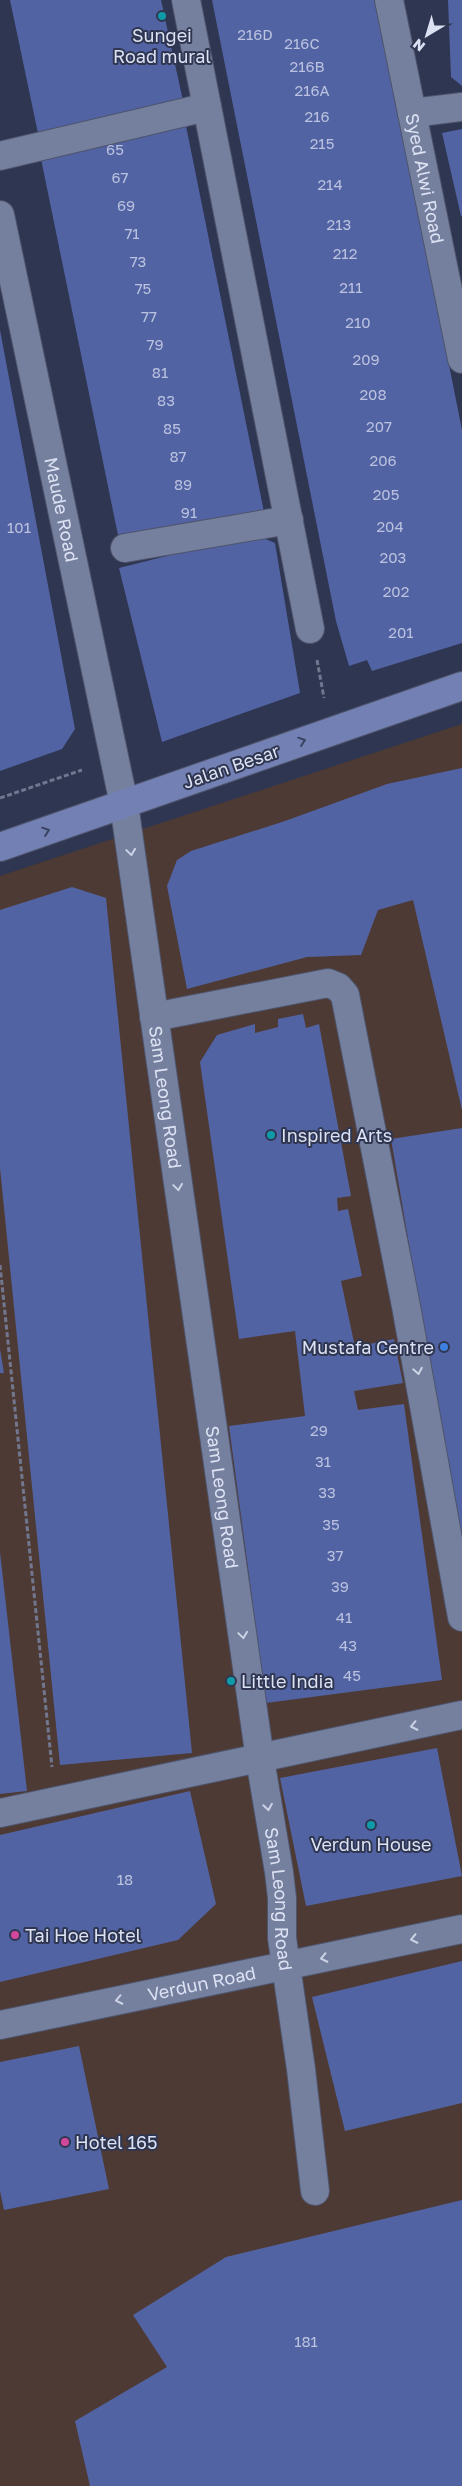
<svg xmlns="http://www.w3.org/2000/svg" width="462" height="2486" viewBox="0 0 462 2486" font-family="'Golos Text',sans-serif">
<rect width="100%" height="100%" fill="#2f3651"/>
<path fill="#4e3a34" d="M462,724V2486H0V876Z"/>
<path fill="#5263a3" d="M10,0H161L185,110L39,138Z
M212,0H376L462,430V643L372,671L367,660L349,666L336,621Z
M448,0H462V86L451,77Z
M185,121L264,512L119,540L39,149Z
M462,129V216H461L442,133Z
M0,330L75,729L62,749L0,771Z
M254,534L275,543L300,693L162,742L119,568Z
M462,768V1110L413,900L378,910L361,955L307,957L187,989L167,886L177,860L191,851L285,821L387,784Z
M72,887L106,898L192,1753L60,1765L0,1168V910Z
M303,1014L306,1028L319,1024L351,1196L337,1198L338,1211L348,1209L362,1276L341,1281L355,1347L394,1339L403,1383L354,1391L358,1410L404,1404L442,1680L266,1703L229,1426L305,1416L295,1331L239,1339L200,1062L217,1035L255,1024V1033L278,1027V1019Z
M462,1128V1549H461L391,1139Z
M0,1349L4,1373H0Z
M0,1552L27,1791L0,1794Z
M437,1748L462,1876L306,1906L280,1778Z
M190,1791L216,1904L178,1940L0,1982V1835Z
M462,1961V2103L345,2131L312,1997Z
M79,2046L109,2189L4,2210L0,2191V2062Z
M462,2200V2486H90L75,2421L167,2367L133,2315L226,2257Z"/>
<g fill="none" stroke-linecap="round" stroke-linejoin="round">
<g stroke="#4e546b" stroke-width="30">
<g id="minor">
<path d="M186,0L310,629"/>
<path id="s1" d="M389,0L462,359"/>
<path d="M412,113L462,107"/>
<path d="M0,156L207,107"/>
<path id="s2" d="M0,215L124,804L260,1759L279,1872L282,1898V1938L301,2069L315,2191"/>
<path d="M125,548L289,520"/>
<path d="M154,1017L328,983L338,987L345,995L406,1306L462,1617"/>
<path d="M0,1813L462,1715"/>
<path id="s3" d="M0,2025L462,1929"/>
</g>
</g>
<g stroke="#4e546b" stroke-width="30">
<path id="major" d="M0,847L462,686"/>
</g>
<path stroke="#70778e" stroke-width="3" stroke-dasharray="5 2.5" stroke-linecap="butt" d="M317,660L324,698
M0,798L82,770
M0,1265L52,1767"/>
<use href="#minor" stroke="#757f9e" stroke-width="28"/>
<use href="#major" stroke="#7380b4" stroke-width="28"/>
</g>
<defs><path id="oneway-chevron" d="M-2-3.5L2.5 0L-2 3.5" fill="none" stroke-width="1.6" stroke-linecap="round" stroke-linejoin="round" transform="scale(1.25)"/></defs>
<g stroke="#394160">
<use href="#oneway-chevron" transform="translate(302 741) rotate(-19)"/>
<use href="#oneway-chevron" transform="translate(46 831) rotate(-19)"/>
</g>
<g stroke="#cdd3e6">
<use href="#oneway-chevron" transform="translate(131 852) rotate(82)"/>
<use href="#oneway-chevron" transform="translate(178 1187) rotate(82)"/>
<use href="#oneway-chevron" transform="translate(418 1371) rotate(80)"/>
<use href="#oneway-chevron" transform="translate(243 1635) rotate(82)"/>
<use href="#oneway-chevron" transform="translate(414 1726) rotate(168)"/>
<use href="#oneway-chevron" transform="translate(268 1807) rotate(81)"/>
<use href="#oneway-chevron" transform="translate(414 1939) rotate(168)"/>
<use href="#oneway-chevron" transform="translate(324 1958) rotate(168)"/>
<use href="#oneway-chevron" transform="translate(119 2000) rotate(168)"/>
</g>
<g fill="#0f9aa8" stroke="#2f3651" stroke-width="2">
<circle cx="162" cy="16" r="5"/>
<circle cx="271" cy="1135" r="5"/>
<circle cx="231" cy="1681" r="5"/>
<circle cx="371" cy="1825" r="5"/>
</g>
<circle fill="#3f7fe0" stroke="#2f3651" stroke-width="2" cx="444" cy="1347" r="5"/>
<g fill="#d1479c" stroke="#2f3651" stroke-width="2">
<circle cx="15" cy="1935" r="5"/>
<circle cx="65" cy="2142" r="5"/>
</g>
<g text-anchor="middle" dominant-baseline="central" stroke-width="4" stroke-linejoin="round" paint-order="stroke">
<g font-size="15" fill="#bac2df">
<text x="255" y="34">216D</text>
<text x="302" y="43">216C</text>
<text x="307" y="66">216B</text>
<text x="312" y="90">216A</text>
<text x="317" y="116">216</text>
<text x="322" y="143">215</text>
<text x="115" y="149">65</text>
<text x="120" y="177">67</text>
<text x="330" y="184">214</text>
<text x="126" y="205">69</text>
<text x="339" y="224">213</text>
<text x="132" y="233">71</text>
<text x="345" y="253">212</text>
<text x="138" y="261">73</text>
<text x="351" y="287">211</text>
<text x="143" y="288">75</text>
<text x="149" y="316">77</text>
<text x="358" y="322">210</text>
<text x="155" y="344">79</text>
<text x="366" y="359">209</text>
<text x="160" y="372">81</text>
<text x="373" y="394">208</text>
<text x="166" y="400">83</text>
<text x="379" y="426">207</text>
<text x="172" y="428">85</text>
<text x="178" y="456">87</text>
<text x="383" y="460">206</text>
<text x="183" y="484">89</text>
<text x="386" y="494">205</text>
<text x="189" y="512">91</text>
<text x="390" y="526">204</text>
<text x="19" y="527">101</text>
<text x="393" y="557">203</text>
<text x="396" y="591">202</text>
<text x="401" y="632">201</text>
<text x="319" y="1430">29</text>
<text x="323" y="1461">31</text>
<text x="327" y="1492">33</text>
<text x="331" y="1524">35</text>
<text x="335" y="1555">37</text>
<text x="340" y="1586">39</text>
<text x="344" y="1617">41</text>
<text x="348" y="1645">43</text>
<text x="352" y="1675">45</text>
<text x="125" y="1879">18</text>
<text x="306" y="2341">181</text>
</g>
<g font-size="18" fill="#dce2f3" stroke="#2f3651" text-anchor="start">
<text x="162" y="35" text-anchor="middle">Sungei<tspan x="162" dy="21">Road mural</tspan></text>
<text x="281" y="1135">Inspired Arts</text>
<text x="434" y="1347" text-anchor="end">Mustafa Centre</text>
<text x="241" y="1681">Little India</text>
<text x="371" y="1844" text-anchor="middle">Verdun House</text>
<text x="25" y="1935">Tai Hoe Hotel</text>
<text x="75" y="2142">Hotel 165</text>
</g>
<g font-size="18" fill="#dce2f3" stroke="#2f3651">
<text stroke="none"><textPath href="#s1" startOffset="182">Syed Alwi Road</textPath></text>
<text stroke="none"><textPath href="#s2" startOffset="301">Maude Road</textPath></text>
<text transform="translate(231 766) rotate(-19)">Jalan Besar</text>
<text stroke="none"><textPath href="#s2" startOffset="898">Sam Leong Road</textPath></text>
<text stroke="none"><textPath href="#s2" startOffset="1302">Sam Leong Road</textPath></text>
<text stroke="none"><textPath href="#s2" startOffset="1708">Sam Leong Road</textPath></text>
<text stroke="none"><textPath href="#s3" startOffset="206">Verdun Road</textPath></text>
</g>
</g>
<g transform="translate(427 35) rotate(218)" stroke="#2f3651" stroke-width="4" paint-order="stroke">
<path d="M0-4L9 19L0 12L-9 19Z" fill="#dce2f3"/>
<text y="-8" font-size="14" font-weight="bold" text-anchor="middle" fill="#dce2f3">N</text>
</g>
</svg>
